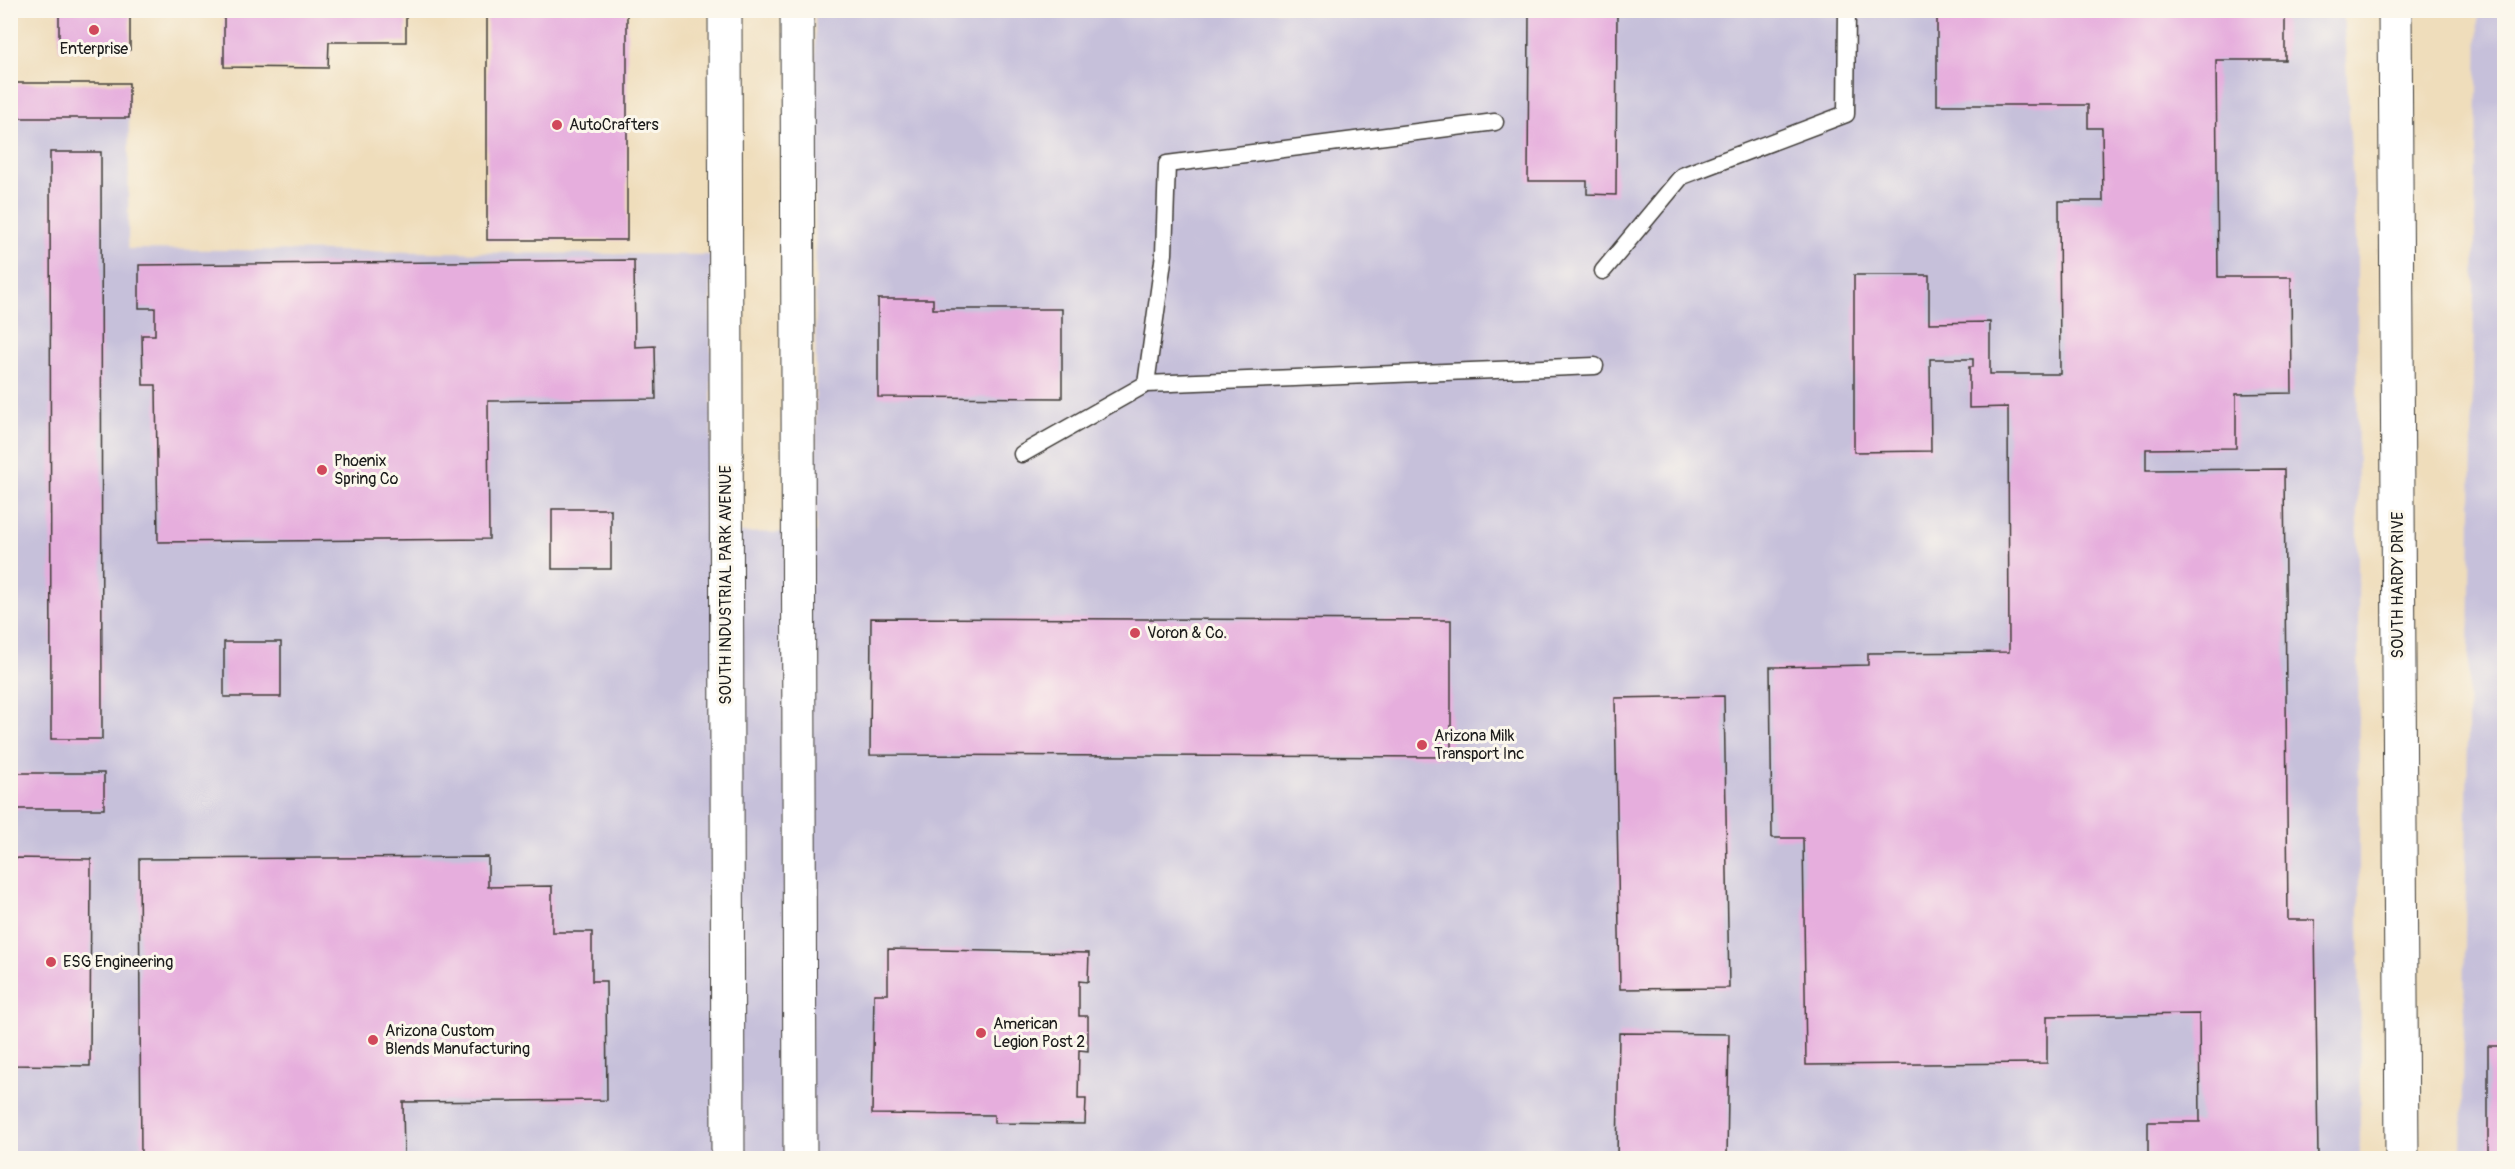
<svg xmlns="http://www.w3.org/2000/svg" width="2515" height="1169" viewBox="0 0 2515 1169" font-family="Pangolin,sans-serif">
<rect width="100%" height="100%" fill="#fbf7ec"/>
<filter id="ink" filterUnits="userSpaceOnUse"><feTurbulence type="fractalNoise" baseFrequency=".0167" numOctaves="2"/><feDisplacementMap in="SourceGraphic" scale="12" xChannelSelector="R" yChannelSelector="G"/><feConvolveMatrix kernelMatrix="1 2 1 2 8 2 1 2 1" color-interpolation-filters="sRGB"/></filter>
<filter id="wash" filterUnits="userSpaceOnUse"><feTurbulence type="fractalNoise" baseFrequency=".008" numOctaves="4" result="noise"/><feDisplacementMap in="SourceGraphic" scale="24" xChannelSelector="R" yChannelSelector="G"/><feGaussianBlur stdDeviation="1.35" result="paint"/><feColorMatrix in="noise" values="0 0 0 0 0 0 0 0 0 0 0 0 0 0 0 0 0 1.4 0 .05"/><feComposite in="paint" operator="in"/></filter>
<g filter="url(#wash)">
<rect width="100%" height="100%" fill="#efddbb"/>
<path fill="#c6c0da" d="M2504,10V1158H2462L2478,11Z
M815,11H2343L2357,255L2360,1158H11V117L129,118L128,249L711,255L712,533L816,532Z"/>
<g id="blocks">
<path fill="#e6aedd" d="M59,10H130V50H59Z
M224,10H406V42H329L328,68L224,67Z
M487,10H627V240H487Z
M1529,10H1617L1616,195L1587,194V181H1528Z
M1854,10H2285V60H2216L2218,277H2291L2292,393L2236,394V448L2146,449V470L2284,469L2288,920H2315L2318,1158H2148V1122H2200L2199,1014L2047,1016V1063L1806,1065L1803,838H1772L1770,667L1868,665V653L2009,652L2008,407L1969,408V367H1973V359H1930L1931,451L1854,452V275H1929V323L1990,322V374H2060L2059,201H2103L2102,128H2088V105H1937V13H1854Z
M10,83H129V118H10Z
M50,152H101L102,739H51Z
M634,260L635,347L655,346L656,399L488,401L489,539L158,542L156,385H143L142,335H155V308H139V265Z
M878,299H933V309H1062V398L878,397Z
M552,509H611V569H552Z
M871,618L1451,620V757L870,755Z
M224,642H281V697H224Z
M1724,696L1729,988L1620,989L1615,698Z
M10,773H104V809H10Z
M488,857V887L552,886V932H592V981H606L607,1100L403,1102L404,1158H141L139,859Z
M10,858L91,859L90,1066L10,1065Z
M888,949L1089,953L1088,982L1079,981V1016H1088V1051L1079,1050L1078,1099H1086L1085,1124L994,1123V1115L872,1114L874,994H888Z
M1619,1033L1729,1034L1727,1158H1617Z
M2488,1046H2504V1158H2488Z"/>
</g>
</g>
<g filter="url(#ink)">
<use href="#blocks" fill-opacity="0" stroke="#3c3934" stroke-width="1.5"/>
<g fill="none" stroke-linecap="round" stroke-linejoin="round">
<g stroke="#3c3934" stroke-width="19">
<path id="lane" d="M1603,271L1682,176L1846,114L1847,10
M1146,384L1164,254L1167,164L1495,122
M1022,454L1146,384L1595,366"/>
</g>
<g stroke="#3c3934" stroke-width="35">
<path id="street" d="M725,10L728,1158
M797,10L800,1158"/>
</g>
<g stroke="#3c3934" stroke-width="35">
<path id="secondary" d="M2395,10L2402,1158"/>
</g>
<use href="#lane" stroke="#fff" stroke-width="16"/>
<use href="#street" stroke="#fff" stroke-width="33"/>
<use href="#secondary" stroke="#fff" stroke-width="33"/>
</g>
</g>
<g fill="#d1495b" stroke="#fbf7ec" stroke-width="2">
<circle cx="94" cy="30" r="6"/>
<circle cx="557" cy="125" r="6"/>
<circle cx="322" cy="470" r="6"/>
<circle cx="1135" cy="633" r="6"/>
<circle cx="1422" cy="745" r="6"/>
<circle cx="51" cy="962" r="6"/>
<circle cx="981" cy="1033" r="6"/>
<circle cx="373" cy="1040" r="6"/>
</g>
<g text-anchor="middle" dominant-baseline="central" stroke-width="6" stroke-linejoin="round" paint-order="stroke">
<g font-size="16" fill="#1c1c1c" stroke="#fbf7ec" text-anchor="start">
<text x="94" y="49" text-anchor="middle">Enterprise</text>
<text x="569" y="125">AutoCrafters</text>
<text x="334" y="461">Phoenix<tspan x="334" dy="18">Spring Co</tspan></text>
<text x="1147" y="633">Voron &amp; Co.</text>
<text x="1434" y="736">Arizona Milk<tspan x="1434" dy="18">Transport Inc</tspan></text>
<text x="63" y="962">ESG Engineering</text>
<text x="993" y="1024">American<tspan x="993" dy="18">Legion Post 2</tspan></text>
<text x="385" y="1031">Arizona Custom<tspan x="385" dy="18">Blends Manufacturing</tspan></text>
</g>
<g font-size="16" fill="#1c1c1c" stroke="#fbf7ec">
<text transform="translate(726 585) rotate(-90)">SOUTH INDUSTRIAL PARK AVENUE</text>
<text transform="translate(2398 585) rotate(-90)">SOUTH HARDY DRIVE</text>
</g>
</g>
<rect width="2515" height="1169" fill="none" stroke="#fbf7ec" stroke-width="36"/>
</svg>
